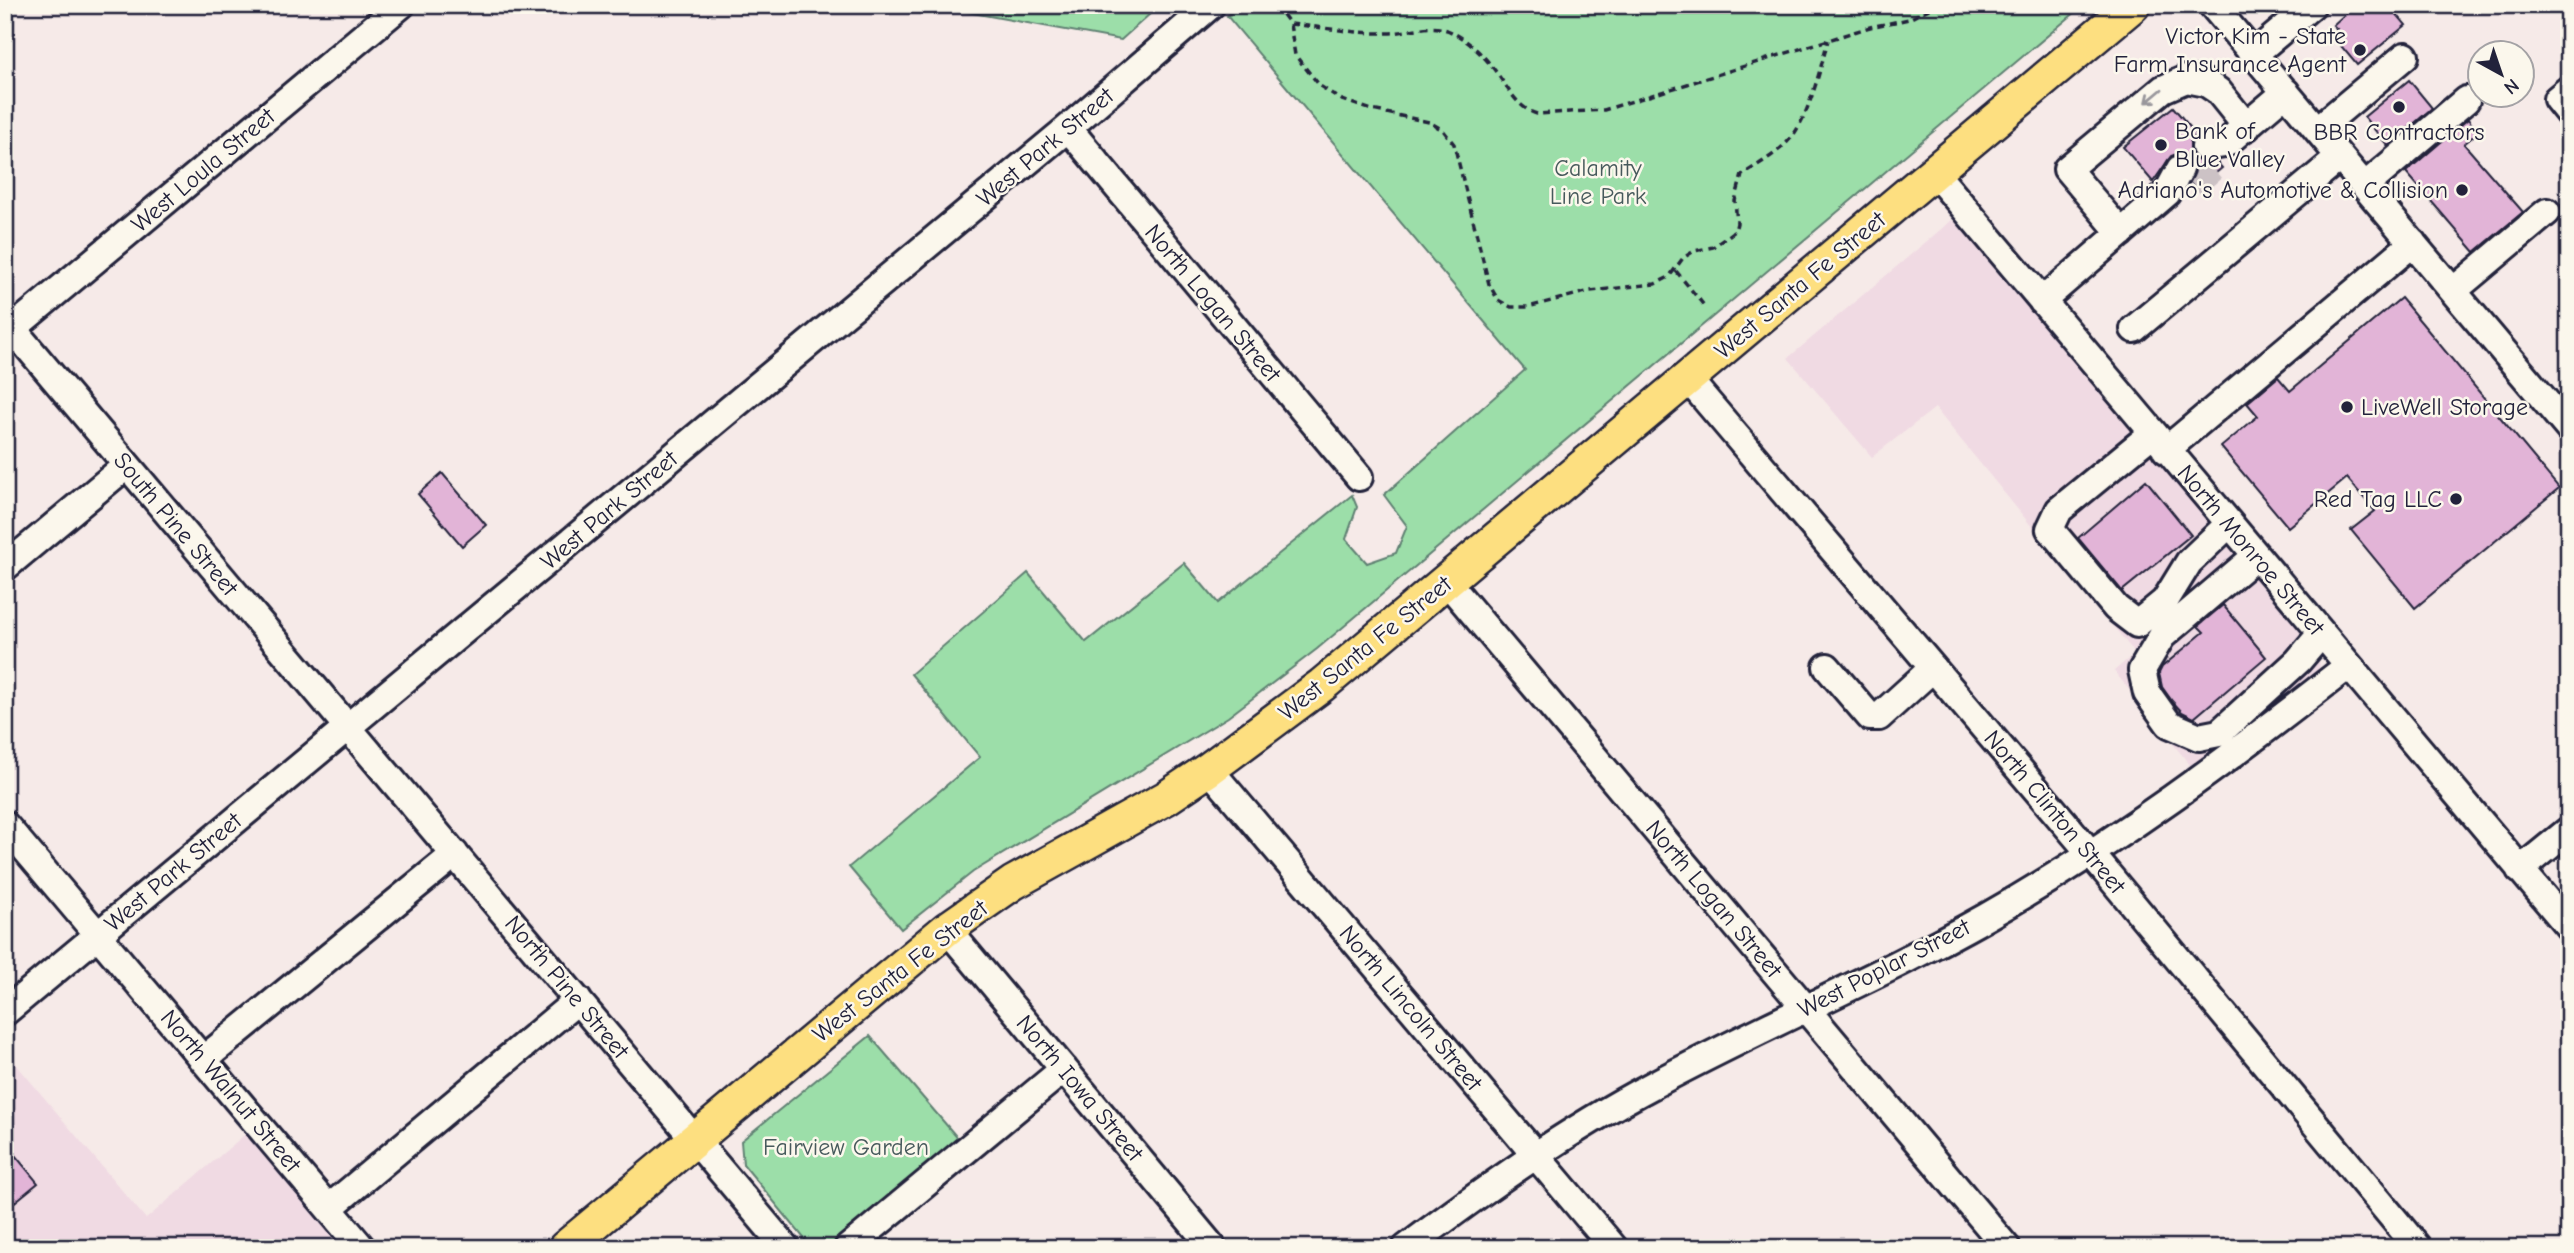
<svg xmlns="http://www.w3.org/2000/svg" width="2574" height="1253" viewBox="0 0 2574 1253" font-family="'Comic Neue',sans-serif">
<rect width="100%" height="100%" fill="#f6eae8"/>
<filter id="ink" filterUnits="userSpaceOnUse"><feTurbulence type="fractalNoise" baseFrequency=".0143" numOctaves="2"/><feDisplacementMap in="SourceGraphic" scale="14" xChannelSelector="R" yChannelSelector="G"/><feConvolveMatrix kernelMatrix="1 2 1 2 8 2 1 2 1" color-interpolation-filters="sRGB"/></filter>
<g filter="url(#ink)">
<path fill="#f0dae3" d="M1952,220L1967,233L2316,647L2320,666L2317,673L2305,686L2195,771L2114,671L2135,653L1935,408L1872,457L1788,358Z
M5,1051L146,1219L249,1131L347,1248H5Z"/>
<path fill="#9cdea9" stroke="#5f8072" stroke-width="2" d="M929,5H1160L1121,40Z
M1241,5H2084L1317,649L1228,717L973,872L901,929L849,867L980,757L911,674L1028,573L1086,642L1184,563L1218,603L1352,495L1357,507L1346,539L1367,563L1396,553L1407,526L1384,495L1525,370L1227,16Z
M870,1036L961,1142L835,1248H812L743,1164L741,1141Z"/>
<path fill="#e2b4d7" stroke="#22223b" stroke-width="2" d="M2355,5H2389L2406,25L2357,65L2331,34L2337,29L2333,25Z
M2409,80L2432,108L2388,146L2364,117Z
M2173,107L2196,134L2190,142V150L2193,157L2200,162L2216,161L2222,168L2197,189L2191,182L2196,168L2188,156L2179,153L2171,156L2153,182L2123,147Z
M2468,119L2478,132L2464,144L2523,212L2475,252L2406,172Z
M2401,298L2559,488L2415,608L2351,530L2375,511L2347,478L2288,527L2221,447L2258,416L2247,403L2278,377L2290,391Z
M442,473L486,525L462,546L418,494Z
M2146,480L2191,535L2122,591L2078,538Z
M2223,605L2266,657L2194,718L2182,712L2172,701L2162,687L2159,673L2162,667L2204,632L2198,626Z
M5,1143L38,1183L5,1210Z"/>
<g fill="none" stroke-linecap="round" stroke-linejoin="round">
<path stroke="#ccc2c5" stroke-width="26" stroke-dasharray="26 13" stroke-linecap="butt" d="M2193,185L2218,164"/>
<g stroke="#22223b" stroke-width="32">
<path id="minor" d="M2212,5L2569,429
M2254,54L2312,5
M2569,89L2557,99L2569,114
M1068,128L1359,477
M2318,129L2405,56
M2205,147L2225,144L2286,92
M1934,172L2569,927
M2365,186L2466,100
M2121,233L2067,169L2163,89L2186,79L2206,83L2218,91L2247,127
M2453,291L2547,212
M2042,301L2167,193L2180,169
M5,320L786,1248
M2134,329L2340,157
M5,335L401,5
M1688,379L2091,854L2418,1248
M2153,433L2059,510L2050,529L2116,608L2137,624L2165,601L2189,562L2229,524
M2166,450L2413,243
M2256,556L2162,636L2142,670L2147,693L2169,724L2199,737L2219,733L2298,661L2321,634
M5,567L127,465
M1448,583L2007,1248
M1827,667L1870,717H1879L1933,668
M1209,769L1614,1248
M5,825L362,1248
M2520,870L2569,830
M947,929L1213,1248
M5,1012L1068,128L1211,5
M204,1059L455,854
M329,1208L578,1000
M848,1248L1064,1069
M1406,1248C1485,1189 1566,1131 1653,1085C1762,1026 1878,978 1986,917C2115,844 2232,757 2348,666"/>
</g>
<g stroke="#22223b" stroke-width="38">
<path id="major" d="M565,1248L947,929L1013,883L1166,798L1209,769L1322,685L2133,5"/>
</g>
<path stroke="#22223b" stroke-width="3.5" stroke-dasharray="7 5" stroke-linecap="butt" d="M1276,5L1290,24C1321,27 1357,34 1388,33C1407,33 1427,23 1447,30C1464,37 1482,53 1493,68C1506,84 1516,108 1537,114L1604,110L1870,27L1909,19L1937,5
M1290,24L1295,55L1320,86L1342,100L1372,110L1429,122L1443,130L1454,144L1489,284L1498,300L1511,307H1528L1590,291L1655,284L1669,277L1683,258L1694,251L1713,247L1735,231L1737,223L1735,201L1742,175C1760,163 1781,152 1794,134C1810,111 1821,67 1828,40
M1676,271L1706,308"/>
<use href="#minor" stroke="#fbf7ec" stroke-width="26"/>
<use href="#major" stroke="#fddf80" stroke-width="33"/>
</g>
<defs><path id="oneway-shaft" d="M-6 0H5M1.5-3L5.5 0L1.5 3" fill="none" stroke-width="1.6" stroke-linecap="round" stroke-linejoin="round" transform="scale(1.75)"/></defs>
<use stroke="#99979c" href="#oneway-shaft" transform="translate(2154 96) rotate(140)"/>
</g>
<g fill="#22223b" stroke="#fbf7ec" stroke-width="2.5">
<circle cx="2360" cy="50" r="7"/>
<circle cx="2399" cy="107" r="7"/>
<circle cx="2161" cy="145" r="7"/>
<circle cx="2462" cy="190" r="7"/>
<circle cx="2347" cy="407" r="7"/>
<circle cx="2456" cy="499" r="7"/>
</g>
<g text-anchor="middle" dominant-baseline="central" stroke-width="5" stroke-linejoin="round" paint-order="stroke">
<g font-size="24" fill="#22223b" stroke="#fbf7ec" text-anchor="end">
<text x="2346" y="36">Victor Kim - State<tspan x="2346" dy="28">Farm Insurance Agent</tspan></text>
<text x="2175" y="131" text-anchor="start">Bank of<tspan x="2175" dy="28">Blue Valley</tspan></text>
<text x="2399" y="132" text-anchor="middle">BBR Contractors</text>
<text x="2448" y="190">Adriano's Automotive &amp; Collision</text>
<text x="2361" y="407" text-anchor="start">LiveWell Storage</text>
<text x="2442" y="499">Red Tag LLC</text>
</g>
<g font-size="24" fill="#22223b" stroke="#fbf7ec">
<text transform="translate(1045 147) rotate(-40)">West Park Street</text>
<text transform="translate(203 170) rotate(-40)">West Loula Street</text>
<text transform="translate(1800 285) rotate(-40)">West Santa Fe Street</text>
<text transform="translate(1213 303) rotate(50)">North Logan Street</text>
<text transform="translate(609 510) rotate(-40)">West Park Street</text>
<text transform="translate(176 524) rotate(50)">South Pine Street</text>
<text transform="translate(2251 550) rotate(50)">North Monroe Street</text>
<text transform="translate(1365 648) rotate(-39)">West Santa Fe Street</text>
<text transform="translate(2055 812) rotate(50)">North Clinton Street</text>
<text transform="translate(173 872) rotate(-40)">West Park Street</text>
<text transform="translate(1714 899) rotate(50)">North Logan Street</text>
<text transform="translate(1884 968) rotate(-27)">West Poplar Street</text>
<text transform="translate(900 971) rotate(-38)">West Santa Fe Street</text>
<text transform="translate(567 987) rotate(50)">North Pine Street</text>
<text transform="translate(1411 1008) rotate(50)">North Lincoln Street</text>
<text transform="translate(1080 1088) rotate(50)">North Iowa Street</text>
<text transform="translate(231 1091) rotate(50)">North Walnut Street</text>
</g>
<g font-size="24" fill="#475a5c" stroke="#fbf7ec">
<text x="1598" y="168">Calamity<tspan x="1598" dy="28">Line Park</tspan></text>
<text x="846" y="1147">Fairview Garden</text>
</g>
</g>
<rect width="2574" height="1253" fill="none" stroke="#fbf7ec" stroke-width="28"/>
<rect x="14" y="14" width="2546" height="1225" fill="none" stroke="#22223b" stroke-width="2.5" filter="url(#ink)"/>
<g transform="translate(2501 74) rotate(140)"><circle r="33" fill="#fbf7ec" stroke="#a4a2a5" stroke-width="2"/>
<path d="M0-5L12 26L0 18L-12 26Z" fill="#22223b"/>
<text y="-10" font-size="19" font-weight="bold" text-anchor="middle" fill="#22223b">N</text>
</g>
</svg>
